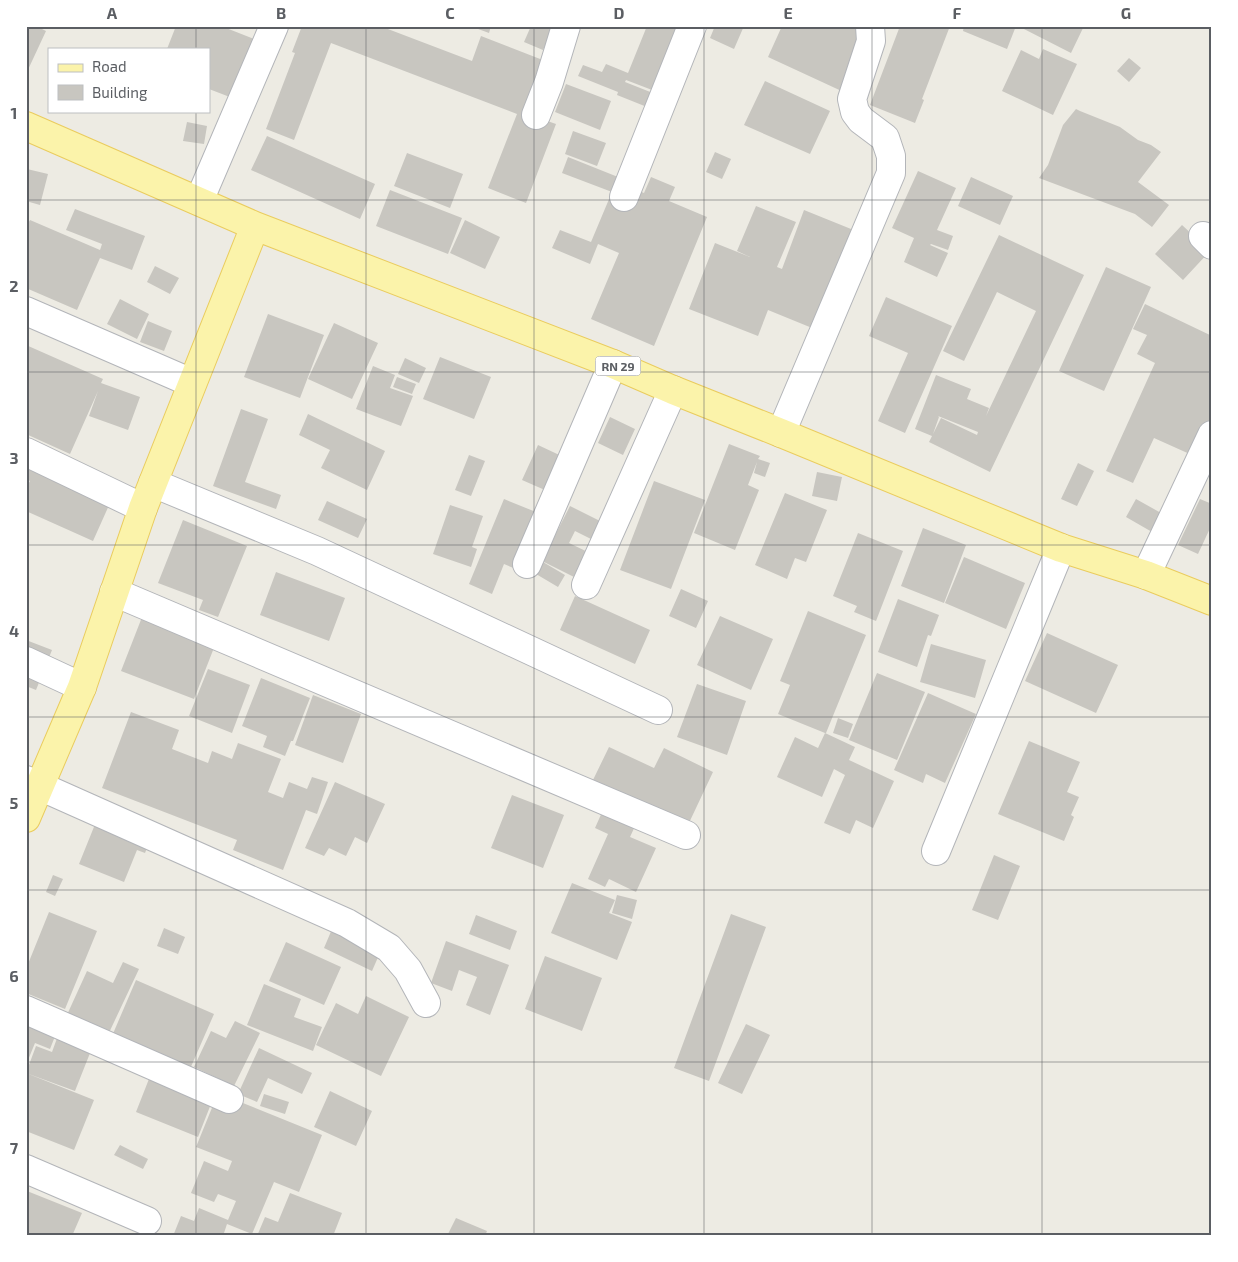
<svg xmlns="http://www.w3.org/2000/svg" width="1238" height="1262" viewBox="0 0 1238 1262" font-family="'Exo 2',sans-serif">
<rect width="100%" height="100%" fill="#edebe3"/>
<path fill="#c8c6c0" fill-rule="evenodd" d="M26,26H36L46,31L26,74Z
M176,26H221L259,41L235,99L209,89V49H167Z
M302,26H380L472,61L481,36L553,64L533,116L556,124L526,203L488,188L517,114L331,43L294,140L266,129L295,53L292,52Z
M470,26H491L489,33Z
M531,26H545L552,30L543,50L524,42Z
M647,26H702L673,98L626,80L625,82L668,99L662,113L617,95L618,92L578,76L583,65L602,72L606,64L628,73Z
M715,26H744L734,49L710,38Z
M782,26H858L876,34L848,94L768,57Z
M900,26H950L922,99L924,100L915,123L870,105Z
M964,26H1016L1007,49L963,31Z
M1023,26H1084L1071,53L1022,28Z
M1043,49L1077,64L1053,115L1002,91L1021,50L1039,59Z
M1129,58L1141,68L1129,82L1117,71Z
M765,81L830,111L810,154L744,125Z
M566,84L611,101L600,130L555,112Z
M1076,109L1080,111L1120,127L1138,140L1151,145L1161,152L1138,182L1169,205L1152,227L1135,214L1039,178L1048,165L1063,125Z
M187,122L207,126L204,144L183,141Z
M573,131L606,143L597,166L565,154Z
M267,136L375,184L360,219L251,170Z
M715,152L731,159L722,179L706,172Z
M407,153L463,174L450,208L394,186Z
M568,157L618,177L616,181L644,193L651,177L675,187L669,201L707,217L654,346L591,319L619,253L598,244L590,264L552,248L560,230L591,242L612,192L562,173Z
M27,169L48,174L40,205L26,201V173Z
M918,171L956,188L937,230L953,236L948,250L931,244L930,245L948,253L937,277L904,262L914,238L892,228Z
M971,177L1013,196L1000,225L958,206Z
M390,190L462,218L448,254L376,226Z
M756,206L796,222L777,267L782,269L804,210L856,231L817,330L768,310L758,336L689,309L715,243L750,257L737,251Z
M75,209L145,236L132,270L100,258L77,310L26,288V227L30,220L100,250L102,244L66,230Z
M465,220L500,237L485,269L450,253Z
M1182,225L1210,251L1183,280L1155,254Z
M999,235L1084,275L990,472L929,442L932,436L915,429L936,375L971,389L967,399L989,408L986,416L1036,311L997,292L964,361L943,351ZM938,416L978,432L977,435L941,418L933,434L939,417Z
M155,266L179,278L170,294L147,282Z
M1106,267L1151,287L1104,391L1059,371Z
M886,297L952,326L905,433L878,421L908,353L869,336Z
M120,299L149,314L137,339L107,324Z
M1145,304L1212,336V440L1203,460L1154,438L1133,483L1106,471L1155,363L1137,354L1147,335L1133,329Z
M268,314L324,335L300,398L244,377Z
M148,321L172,331L164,351L140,342Z
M334,323L378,343L352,399L308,379Z
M26,345L103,379L101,383L140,397L128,430L89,416L98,391L70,454L26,434Z
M440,357L491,377L474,419L423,399Z
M405,358L426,368L419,383L398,374Z
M373,366L395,375L390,388L413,396L401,426L356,409Z
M397,377L416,384L412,394L393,387Z
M241,409L268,419L245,482L281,495L276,509L213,486Z
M308,414L385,451L367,490L321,468L330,450L299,435Z
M610,417L635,429L623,455L598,443Z
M729,444L760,456L758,459L770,463L765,477L754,473L757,462L748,485L759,490L735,550L694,533Z
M538,445L570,460L554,494L522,480Z
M469,455L485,461L471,496L455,490Z
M1078,463L1094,471L1077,506L1061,499Z
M26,468L32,471L33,469L110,503L93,541L26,511V488L30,481L28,480L26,484Z
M817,472L842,477L837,501L812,496Z
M654,481L705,500L671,589L620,570Z
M785,493L827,510L806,562L795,558L787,579L755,565Z
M504,499L553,519L530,575L504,564L492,594L469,584Z
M1136,499L1170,518L1159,536L1126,517Z
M1200,499L1212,504V524L1198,554L1178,545Z
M327,501L367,519L358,538L318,520Z
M450,505L483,516L472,547L477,549L471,567L433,554Z
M570,506L608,525L599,543L575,531L569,543L594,555L582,581L542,561Z
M183,520L247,546L218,617L199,610L203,600L158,583Z
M923,528L966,545L944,603L901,586Z
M858,533L903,551L876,621L854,612L857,606L833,596Z
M964,557L1025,583L1006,629L945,603Z
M543,562L565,575L558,587L536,574Z
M276,572L345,598L329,641L260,615Z
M681,589L708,601L696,628L669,616Z
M575,596L650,630L635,664L560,630Z
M898,599L939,615L931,636L928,635L917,667L878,652Z
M808,611L866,635L826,733H825L855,747L849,760L894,781L873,828L856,820L850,834L824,823L845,775L834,769L822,797L777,777L795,737L818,748L825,733L778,714L790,685L780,681Z
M144,612L217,640L194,699L121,671Z
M720,616L773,639L751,690L697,665Z
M1047,633L1118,665L1096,713L1025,681Z
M26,640L52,650L36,690L26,686Z
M931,644L986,660L975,698L920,682Z
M208,669L250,685L232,733L189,716Z
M877,673L925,692L897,760L849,740Z
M261,678L310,698L293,741H291L285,756L263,747L267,736L242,726Z
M697,684L746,701L727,755L677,737Z
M928,693L976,714L945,783L926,774L923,783L894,770Z
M313,695L361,714L343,763L295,745Z
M131,712L179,730L172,749L208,763L212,751L232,759L238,743L281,759L268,792L283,798L289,782L307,789L312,777L328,782L317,814L306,810L283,870L233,850L237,840L102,788Z
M838,718L853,724L848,738L833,733Z
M1029,741L1080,762L1067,792L1079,797L1071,815L1074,817L1064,841L998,814Z
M609,747L654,768L664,748L713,772L688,825L593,780Z
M335,782L385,804L367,843L355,837L346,856L329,848L324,856L305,848Z
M512,795L564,815L543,868L491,848Z
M102,807L155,828L145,853L137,850L124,882L79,864Z
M603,810L636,824L630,837L656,848L636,892L609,879L605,887L588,879L608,834L595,828Z
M994,855L1020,866L998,920L972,910Z
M53,875L63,879L55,896L46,892Z
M572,883L615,900L609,913L632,922L617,960L551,933Z
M617,895L637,900L632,919L612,913Z
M49,912L97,931L65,1009L26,993V969Z
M731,914L766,927L709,1081L674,1068Z
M338,915L386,939L372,971L324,948Z
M476,915L517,931L510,950L469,934Z
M164,928L185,937L178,954L157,946Z
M446,941L509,965L490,1015L466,1005L477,977L459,970L452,991L431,983Z
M286,942L341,967L324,1005L269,981Z
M545,956L602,978L582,1031L525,1009Z
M123,962L139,969L107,1037L66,1017L87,971L113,983Z
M136,980L214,1014L190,1069L220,1081L198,1137L136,1112L158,1056L112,1036Z
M264,984L301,999L294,1017L322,1027L313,1051L247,1025Z
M366,996L409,1017L381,1076L316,1045L336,1003L358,1014Z
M26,1008L61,1021L50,1049L35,1043L26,1065Z
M235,1021L260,1033L234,1086L194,1067L211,1031L226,1038Z
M746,1024L770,1035L742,1094L718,1083Z
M60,1030L94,1043L75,1091L26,1073L36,1046L52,1052Z
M259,1048L312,1073L302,1094L268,1078L257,1102L238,1094Z
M26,1073L94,1100L74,1150L26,1131Z
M330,1091L372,1111L356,1146L314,1127Z
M218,1093L322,1135L299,1192L274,1182L252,1234L227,1224L223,1236H173L181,1216L194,1221L199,1208L228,1220L236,1201L218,1194L214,1202L191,1193L204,1161L228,1171L232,1161L196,1147Z
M264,1094L289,1102L285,1114L260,1106Z
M120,1145L148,1159L143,1169L114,1155Z
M27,1191L82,1213L72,1236H26Z
M290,1193L342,1213L333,1236H257L265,1217L278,1222Z
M456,1218L487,1231L485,1236H447Z"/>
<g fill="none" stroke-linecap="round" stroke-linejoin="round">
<g stroke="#b3b5b9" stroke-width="30">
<path id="minor" d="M536,115L549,82L566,26
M624,197L692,26
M199,201L274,26
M1203,236L1212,245
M26,311L192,383
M781,433L891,173V156L885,138L861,120L855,112L852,99L871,41L870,26
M26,452L143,508
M153,483L317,551L658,710
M527,564L613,364
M1146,575L1212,435
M586,585L673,390
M114,592L686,835
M26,661L82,687
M26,780L347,923L389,948L408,970L426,1003
M936,851L1061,548
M26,1010L229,1099
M26,1169L147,1221"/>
</g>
<g stroke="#eacc5e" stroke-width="30">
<path id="major" d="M26,126L255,226L613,364L673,390L781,433L1061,548L1146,575L1212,601
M26,818L82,687L143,508L255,226"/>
</g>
<use href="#minor" stroke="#fff" stroke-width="28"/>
<use href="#major" stroke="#fbf3aa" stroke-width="28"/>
</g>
<path fill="none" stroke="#5b5e63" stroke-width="1" stroke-opacity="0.55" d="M196,26V49M366,26V1236M534,26V1236M704,26V1236M872,26V1236M1042,26V1236M196,111V1236M26,200H1212M26,372H1212M26,545H1212M26,717H1212M26,890H1212M26,1062H1212"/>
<g text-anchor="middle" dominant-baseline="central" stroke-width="4.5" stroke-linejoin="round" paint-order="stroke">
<rect fill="#fff" stroke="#8c8e92" stroke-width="1" x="595.5" y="356.5" width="45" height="19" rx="4"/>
<g font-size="12" font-weight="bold" fill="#5b5e63">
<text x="618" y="366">RN 29</text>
</g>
</g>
<rect width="1238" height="1262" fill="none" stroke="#ffffff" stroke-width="55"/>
<rect x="48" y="48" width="162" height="65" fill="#ffffff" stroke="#bdbfc1"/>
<rect x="58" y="64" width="25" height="8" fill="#fbf3aa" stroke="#bdbfc1"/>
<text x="92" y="72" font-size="15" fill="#5b5e63">Road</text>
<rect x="58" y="85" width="25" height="15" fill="#c8c6c0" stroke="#bdbfc1"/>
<text x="92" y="98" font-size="15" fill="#5b5e63">Building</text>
<rect x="28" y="28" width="1182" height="1206" fill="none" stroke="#5b5e63" stroke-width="2"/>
<g font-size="16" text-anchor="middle" font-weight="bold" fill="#5b5e63">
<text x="112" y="19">A</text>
<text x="281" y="19">B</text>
<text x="450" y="19">C</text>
<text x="619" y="19">D</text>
<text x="788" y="19">E</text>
<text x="957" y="19">F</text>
<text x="1126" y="19">G</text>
<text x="14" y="119">1</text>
<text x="14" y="292">2</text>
<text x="14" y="464">3</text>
<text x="14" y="637">4</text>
<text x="14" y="809">5</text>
<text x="14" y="982">6</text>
<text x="14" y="1154">7</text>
</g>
</svg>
